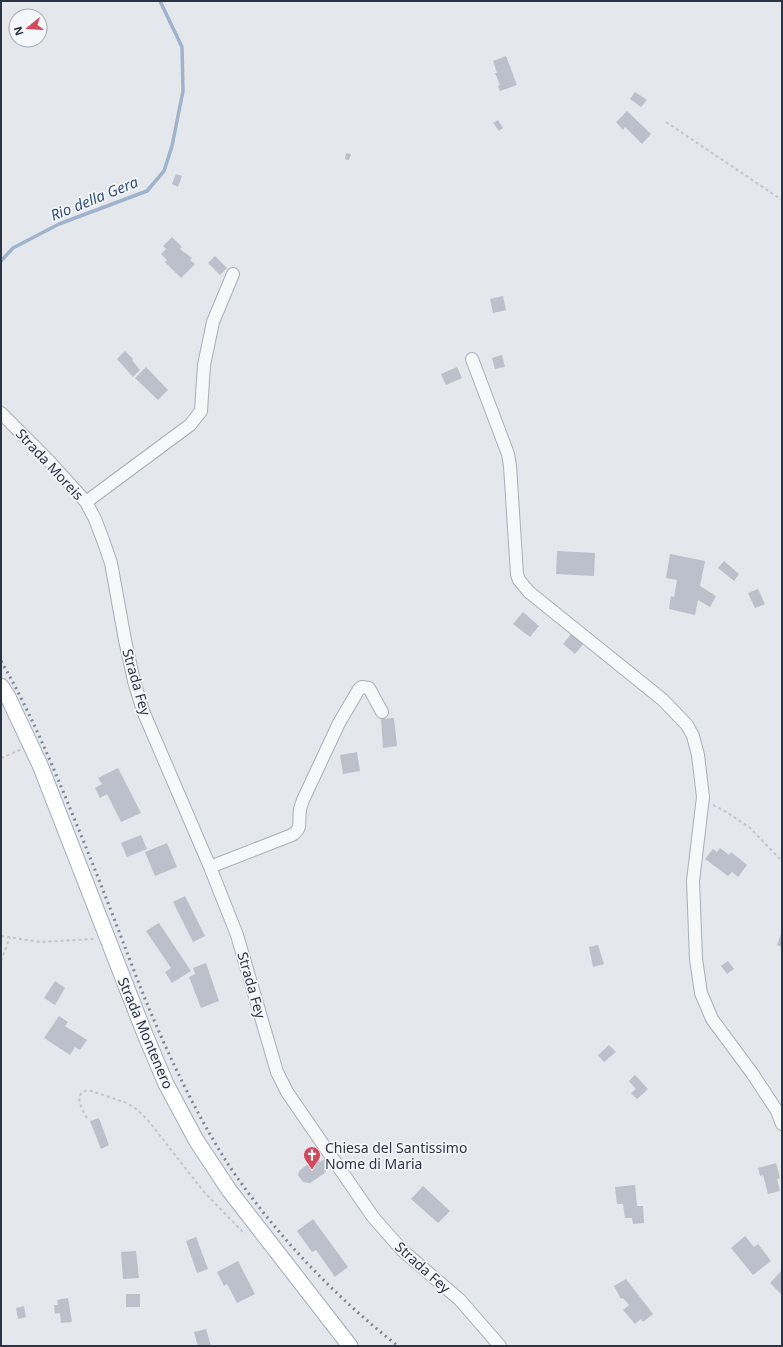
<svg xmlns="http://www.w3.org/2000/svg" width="783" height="1347" viewBox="0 0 783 1347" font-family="'Noto Sans',sans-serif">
<rect width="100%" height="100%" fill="#e4e7ec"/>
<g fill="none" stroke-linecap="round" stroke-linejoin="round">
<path stroke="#9fb4cc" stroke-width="3.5" d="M1,261L13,248L59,224L147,191L164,171L172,146L183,91L182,47L160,1"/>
</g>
<path fill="#bbc0ca" d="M506,56L517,85L500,91L498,86L500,85L495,73H497L493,61Z
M635,92L647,100L641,107L630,99Z
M627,111L651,134L642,144L625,127L623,130L616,122Z
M498,120L503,128L499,131L493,123Z
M346,153L351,154L349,160L345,159Z
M176,174L182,176L178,187L172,184Z
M172,237L182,247L180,249L192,258L190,260L195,264L181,278L165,262L167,260L161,254L166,249L163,246Z
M215,256L227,268L220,275L208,263Z
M503,296L506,310L493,313L490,299Z
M125,351L133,359L132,360L140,370L133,377L117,359Z
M502,355L505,367L495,369L492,358Z
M146,367L168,390L158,400L135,378Z
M457,367L462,378L446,385L441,374Z
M557,551L595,553L594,576L556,574Z
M670,554L705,561L700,586L716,596L710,607L698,600L695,615L669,609L671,596L674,597L677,580L666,578Z
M724,561L739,574L734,581L718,568Z
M758,589L765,604L755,608L748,593Z
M523,612L539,626L530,637L513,624Z
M572,633L584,643L575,654L563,644Z
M394,718L397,746L383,748L381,719Z
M357,752L360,771L343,774L340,755Z
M118,768L141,813L121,822L107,794L100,798L95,788L102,784L98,778Z
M141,835L147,849L127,857L121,843Z
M167,843L177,867L155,876L145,852Z
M720,848L729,855L731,852L747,865L738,877L732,872L728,876L705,859L713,849L717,852Z
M185,896L205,936L193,942L173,902Z
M159,923L191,971L172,983L165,972L171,968L146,931Z
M781,934H782V947L777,945Z
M598,945L604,964L593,967L589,947Z
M728,961L734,969L727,974L721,966Z
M206,963L219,1001L201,1008L189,977L195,974L193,968Z
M55,981L65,988L55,1005L44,998Z
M59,1016L68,1022L65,1026L87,1040L80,1050L75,1047L70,1055L44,1038Z
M609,1045L616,1052L604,1062L598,1055Z
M635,1075L648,1089L637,1099L631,1093L636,1089L629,1081Z
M99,1118L109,1145L101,1149L90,1121Z
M316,1158L320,1162L326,1158L331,1165L324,1169L326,1172L310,1183L303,1182L298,1175L299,1171Z
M776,1163L780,1178L777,1179L780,1191L768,1194L763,1175L760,1176L758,1168Z
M635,1185L637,1206H643L644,1223L633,1224L632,1218H625L623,1204H617L615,1187Z
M423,1186L450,1211L438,1223L411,1199Z
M313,1219L348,1267L335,1277L316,1250L312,1252L297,1231Z
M745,1236L754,1247L758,1244L771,1261L753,1275L731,1248Z
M196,1237L208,1269L197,1273L186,1241Z
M136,1251L139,1278L123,1279L121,1252Z
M238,1261L255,1294L237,1303L227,1284L224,1286L217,1272Z
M782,1270V1293L781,1294L770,1283Z
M626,1279L653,1314L643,1322L641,1319L635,1324L623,1310L629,1305L623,1298L621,1299L614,1286Z
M126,1294H140V1307H126Z
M68,1298L72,1322L61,1323L60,1313L55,1314L54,1305H58L57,1300Z
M24,1306L26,1317L18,1319L16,1308Z
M206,1329L211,1346H198L194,1332Z"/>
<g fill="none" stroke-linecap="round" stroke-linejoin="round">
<g stroke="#a9aeb7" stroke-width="14">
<path id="minor" d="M472,359L508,454L510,466L517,574L519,580L529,592L663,700L687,725L693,736L698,755L703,797L693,881L696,959L701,993L712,1019L752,1073L777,1111L782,1124
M1,413L48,460L86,502L95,519L103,540L111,563L125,640L134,681L143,711L210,867L237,935L277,1072L287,1092L373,1217L402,1250L460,1300L500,1346
M86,502L190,425L201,411L204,365L213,322L233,274
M210,867L292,835C303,828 298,822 300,810C300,807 302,804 303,800L339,723L359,689L362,687L369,688L382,712"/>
</g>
<g stroke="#a3abb8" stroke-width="17">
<path id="major" d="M1,686L8,697L40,765L144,1032L166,1084L196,1140L229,1190L350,1346"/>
</g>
<path stroke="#c2c5cb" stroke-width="2" stroke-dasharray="3 3" stroke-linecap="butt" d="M666,122L782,200
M1,758L20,750
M713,805L723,810L749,827L782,861
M1,936L40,942L94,939
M1,961L10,937
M87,1118C82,1109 72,1094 88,1090L127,1103L136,1109L147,1119L204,1192L245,1234"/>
<use href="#minor" stroke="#f7f8fa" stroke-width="12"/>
<use href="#major" stroke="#fff" stroke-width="15"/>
<path stroke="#7d8696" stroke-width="3" stroke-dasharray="2 4" stroke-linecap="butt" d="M1,661C30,711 52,764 74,818C91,859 107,900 123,942C132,965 141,990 151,1013C173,1065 198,1117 228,1164C274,1233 333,1295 398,1346"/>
</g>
<defs>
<g id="church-pin" transform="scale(0.9)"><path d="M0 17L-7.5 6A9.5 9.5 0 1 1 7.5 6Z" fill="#d1495b" stroke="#f4f6f9"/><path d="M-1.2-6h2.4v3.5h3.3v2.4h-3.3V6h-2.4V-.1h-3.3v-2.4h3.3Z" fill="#fff"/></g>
</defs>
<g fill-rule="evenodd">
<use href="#church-pin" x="312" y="1155"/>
</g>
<g text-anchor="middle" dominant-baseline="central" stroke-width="3.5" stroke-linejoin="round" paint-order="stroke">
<g font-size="14" fill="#2b3445" stroke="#f4f6f9">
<text transform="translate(50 464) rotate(47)">Strada Moreis</text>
<text transform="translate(137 682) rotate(74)">Strada Fey</text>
<text transform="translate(252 985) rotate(74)">Strada Fey</text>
<text transform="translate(146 1033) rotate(67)">Strada Montenero</text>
<text transform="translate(423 1267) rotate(42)">Strada Fey</text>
</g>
<g font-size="14" fill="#2b3445" stroke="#f4f6f9" text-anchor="start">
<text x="325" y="1147">Chiesa del Santissimo<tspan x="325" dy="16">Nome di Maria</tspan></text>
</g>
<g font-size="15" font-style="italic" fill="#34527a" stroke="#f4f6f9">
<text transform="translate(94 198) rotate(-22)">Rio della Gera</text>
</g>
</g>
<rect width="783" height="1347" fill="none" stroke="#2b3445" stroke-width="4"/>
<g transform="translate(28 28) rotate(252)"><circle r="19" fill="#f4f6f9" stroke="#a4a8b1"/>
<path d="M0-3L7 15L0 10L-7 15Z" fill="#d1495b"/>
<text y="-6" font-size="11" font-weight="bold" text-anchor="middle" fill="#2b3445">N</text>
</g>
</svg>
